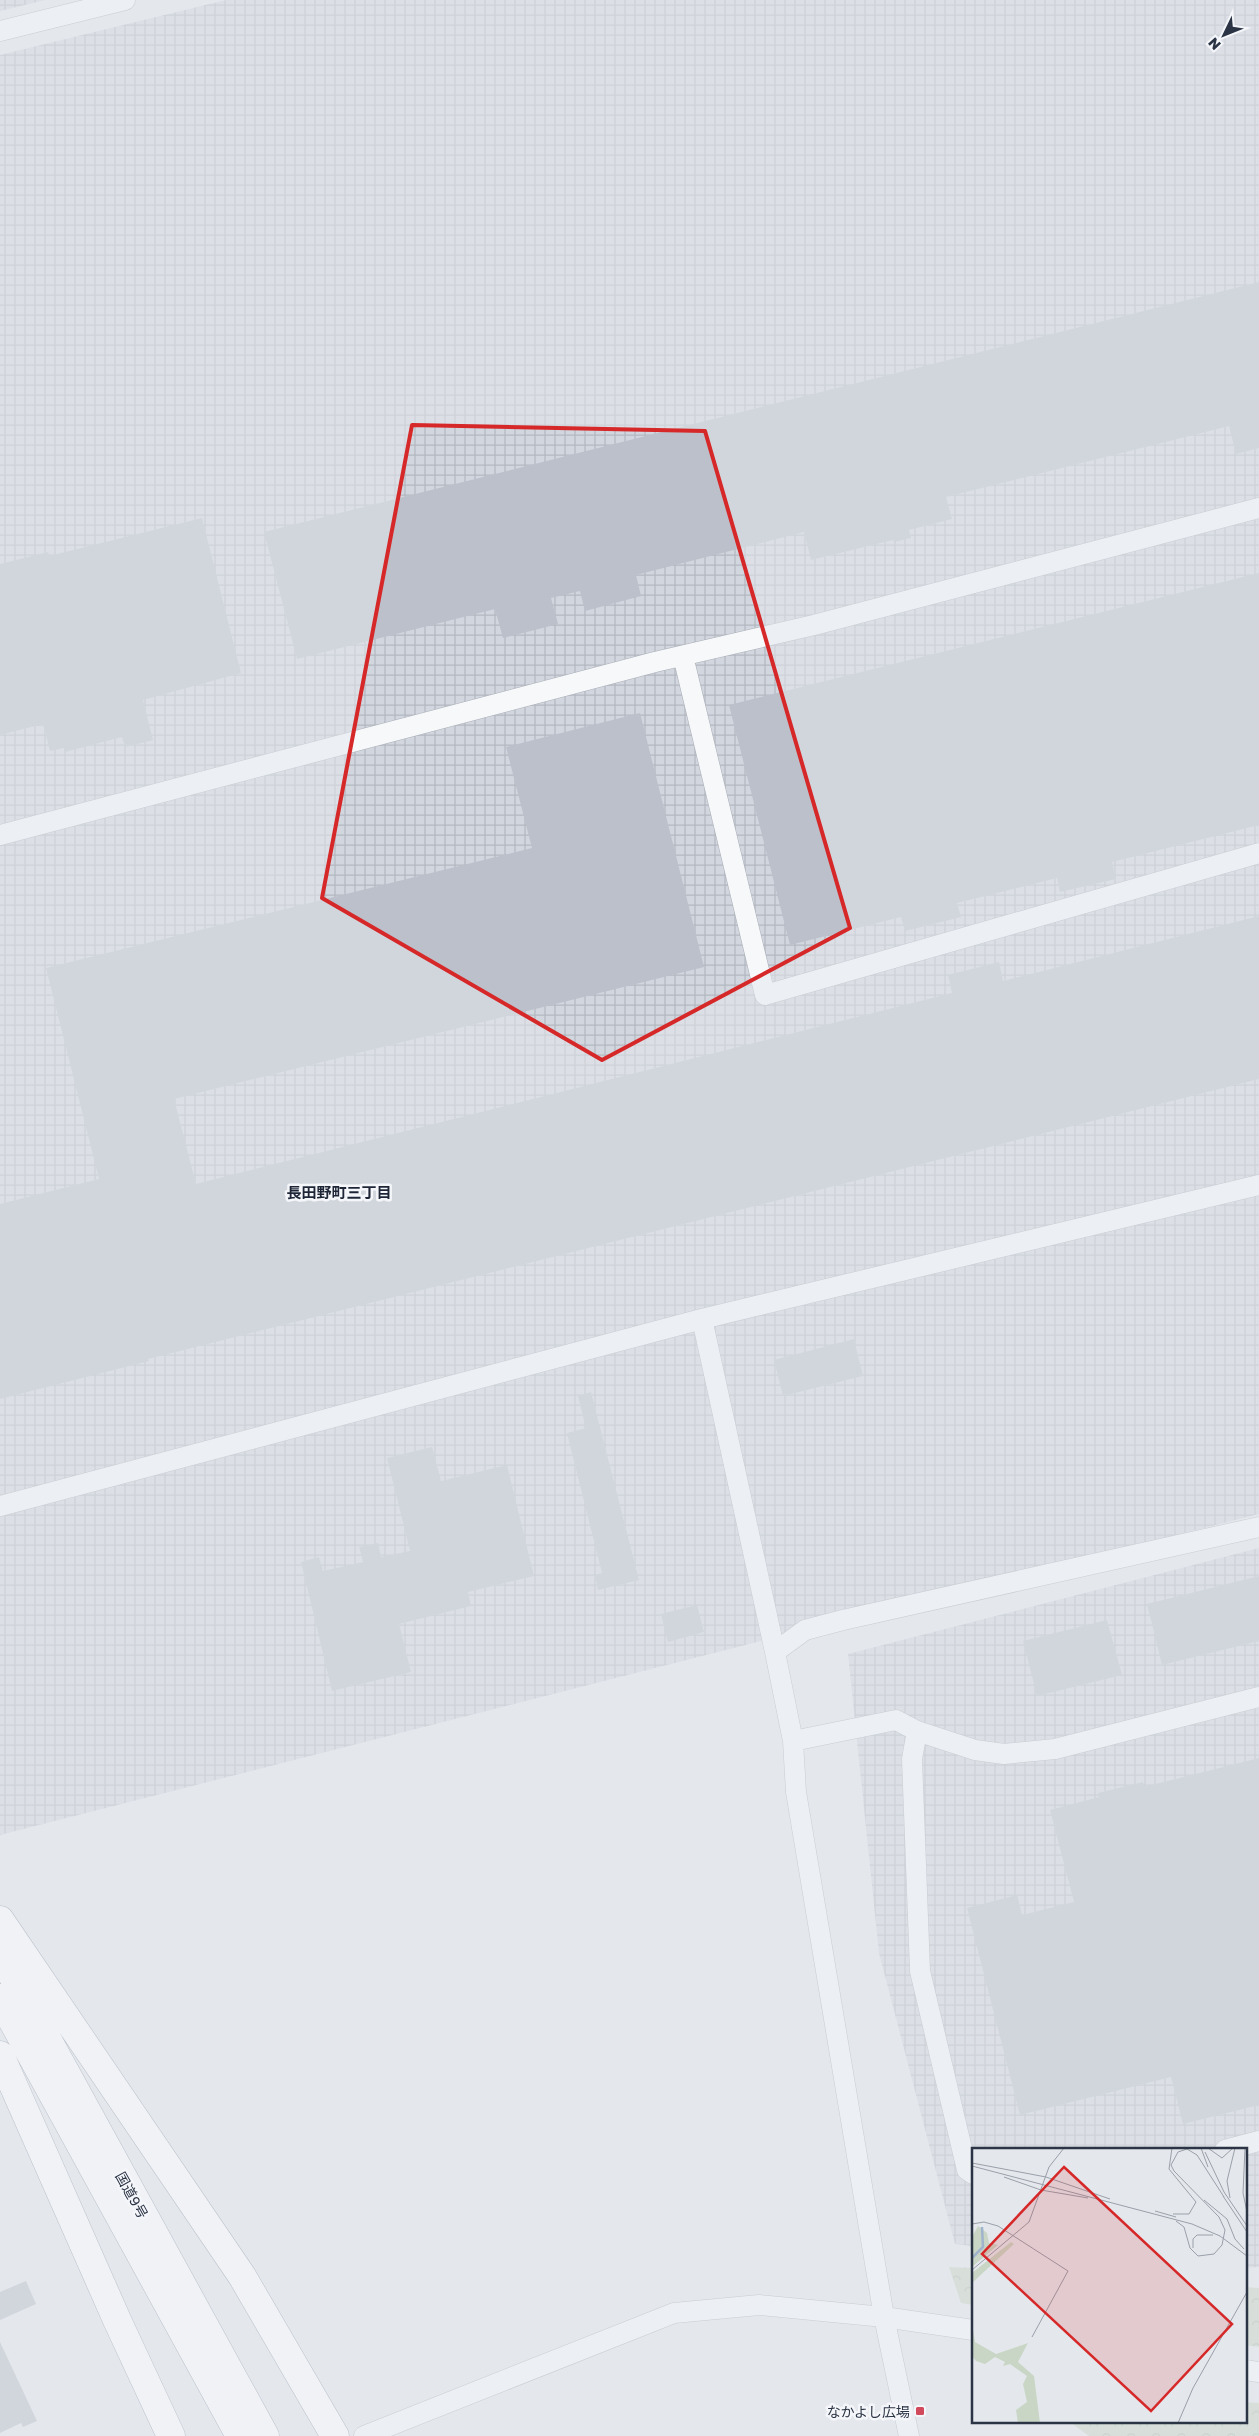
<svg xmlns="http://www.w3.org/2000/svg" width="1259" height="2436" viewBox="0 0 1259 2436" font-family="'Golos Text','Noto Sans JP',sans-serif">
<defs>
<pattern id="industrial-grid" width="8" height="8" patternUnits="userSpaceOnUse" patternTransform="scale(1.25)"><rect width="8" height="8" fill="#d2d6de"/><path d="M0 4h8M4 0v8" fill="none" stroke="#b4b8c0"/></pattern>
<pattern id="forest-crowns" width="20" height="18" patternUnits="userSpaceOnUse" patternTransform="scale(1.25)"><rect width="20" height="18" fill="#c9d6c5"/><path d="M2 6a3 3 0 1 1 6 0M12 15a3 3 0 1 1 6 0" fill="none" stroke="#adb8ab"/></pattern>
</defs>
<rect width="100%" height="100%" fill="#e4e7ec"/>
<path fill="url(#industrial-grid)" d="M0,0H45L0,11Z
M226,0H1259V1514L0,1835V55Z
M1259,1548V2267L1245,2268V2150H973V2246L955,2244L879,1953L848,1654Z"/>
<path fill="url(#forest-crowns)" d="M949,2267L973,2268V2305L961,2303Z
M1245,2287L1259,2288V2347L1245,2345Z
M1245,2402L1259,2403V2436H1089L1070,2422H1245Z"/>
<path fill="#bbc0ca" d="M1259,282V448L1236,454L1229,426L946,497L952,519L909,530L911,538L894,542L893,540L811,560L804,532L636,575L641,596L585,611L580,591L551,598L558,624L503,638L495,609L297,659L264,532Z
M202,518L241,673L143,700L153,740L125,747L122,737L65,752L64,748L50,751L43,724L0,735V564L48,552L49,556Z
M1259,573V825L1112,862L1116,879L1060,892L1057,878L957,903L961,917L905,931L901,917L790,945L729,705Z
M640,713L704,967L174,1099L196,1184L952,993L948,975L999,962L1003,981L1259,916V1079L148,1359L149,1361L0,1399V1204L99,1179L46,968L532,848L506,747Z
M854,1339L863,1376L783,1396L774,1360Z
M591,1392L639,1580L598,1590L595,1575L602,1573L567,1433L586,1428L578,1396Z
M432,1447L441,1481L507,1465L534,1576L468,1592L471,1606L399,1624L411,1672L332,1691L301,1562L319,1557L323,1571L363,1562L359,1547L378,1543L381,1557L410,1551L387,1458Z
M1259,1576V1641L1162,1665L1147,1604Z
M697,1605L704,1632L668,1642L661,1614Z
M1107,1620L1122,1675L1037,1696L1023,1641Z
M1259,1758V2105L1183,2124L1171,2077L1020,2115L967,1908L1017,1895L1022,1915L1074,1902L1050,1810L1099,1797L1098,1793L1143,1782L1144,1787Z
M26,2281L36,2304L0,2320V2292Z
M0,2342L37,2421L23,2427L21,2423L0,2433Z"/>
<g fill="none" stroke-linecap="round" stroke-linejoin="round">
<g stroke="#a9aeb7" stroke-width="21">
<path id="minor" d="M0,31L125,0
M683,656L765,995L1259,853
M0,835L655,662L814,625L1259,508
M702,1319L775,1652
M0,1506L702,1319L1259,1185
M793,1741L896,1720L917,1731
M1225,2150L1259,2141
M973,2174L967,2170L920,1971L912,1759L917,1731L975,1750L1004,1754L1055,1749L1259,1697
M1245,2370L1259,2372
M364,2436L674,2313L759,2305L884,2317L973,2330
M909,2436L884,2317L796,1792L793,1741L775,1652L805,1630L843,1620L1259,1527"/>
</g>
<g stroke="#8b94a3" stroke-width="29">
<path id="highway" d="M0,1920L242,2276L335,2436
M0,1953L265,2436
M0,1998L240,2436
M0,2055L117,2320L171,2436"/>
</g>
<use href="#minor" stroke="#f7f8fa" stroke-width="20"/>
<use href="#highway" stroke="#fff" stroke-width="28"/>
</g>
<path d="M0 0H1259V2436H0ZM412,425L705,431L850,928L602,1060L322,898Z" fill="#e4e7ec" fill-opacity=".55" fill-rule="evenodd"/>
<path fill="none" stroke="#d62828" stroke-width="4" stroke-linejoin="round" d="M412,425L705,431L850,928L602,1060L322,898Z"/>
<rect fill="#d1495b" stroke="#f4f6f9" stroke-width="2" x="915" y="2406" width="10" height="10" rx="2.5"/>
<g text-anchor="middle" dominant-baseline="central" stroke-width="5" stroke-linejoin="round" paint-order="stroke">
<g font-size="14" fill="#2b3445" stroke="#f4f6f9">
<text transform="translate(132 2195) rotate(61)">国道9号</text>
</g>
<g font-size="14" fill="#2b3445" stroke="#f4f6f9" text-anchor="end">
<text x="910" y="2411">なかよし広場</text>
</g>
<g font-size="15" font-weight="bold" fill="#1d2536" stroke="#f4f6f9">
<text x="339" y="1192">長田野町三丁目</text>
</g>
</g>
<g transform="translate(972 2148)">
<rect width="275" height="275" fill="#e4e7ec"/>
<path d="M6,78L15,85L17,95L26,97L0,119V89ZM39,94L42,96L0,135V125ZM0,176L3,194L24,206L56,195L46,214L62,228L68,275H46L44,262L55,254L51,236L55,228L38,216L31,218L33,214L23,209L13,216L4,213L0,208Z" fill="#c9d6c5"/>
<path fill="none" stroke="#9fb4cc" stroke-width="2.5" d="M0,110L11,99L10,79"/>
<path fill="none" stroke="#9a9fa9" stroke-width="1" d="M200,0L197,21L224,54L217,66H201M229,0L236,19M236,0L250,10L261,0M273,0L271,45L275,64M233,4L252,44L275,78M0,15L74,29L138,51M0,18L220,76L248,88L275,108M32,29L69,42L116,50M251,48L275,84M258,50L255,33L263,0M232,52L255,71L263,91L272,101M183,63L204,69M204,73L212,79L218,100L226,108L242,106L250,97L253,82L247,69L202,23L199,17L206,4L215,1L225,7L252,49M0,76L12,74L26,78L96,123L60,189M221,100V91L225,87H241M0,122L57,74L77,19L92,0M206,275L221,240L275,144"/>
<path fill="#d62828" fill-opacity="0.15" stroke="#d62828" stroke-width="2.5" d="M92,19L260,176L179,263L10,106Z"/>
<rect width="275" height="275" fill="none" stroke="#2b3445" stroke-width="2.5"/>
</g>
<g transform="translate(1224 35) rotate(227)" stroke="#f4f6f9" stroke-width="4" paint-order="stroke">
<path d="M0-4L9 19L0 12L-9 19Z" fill="#2b3445"/>
<text y="-8" font-size="14" font-weight="bold" text-anchor="middle" fill="#2b3445">N</text>
</g>
</svg>
